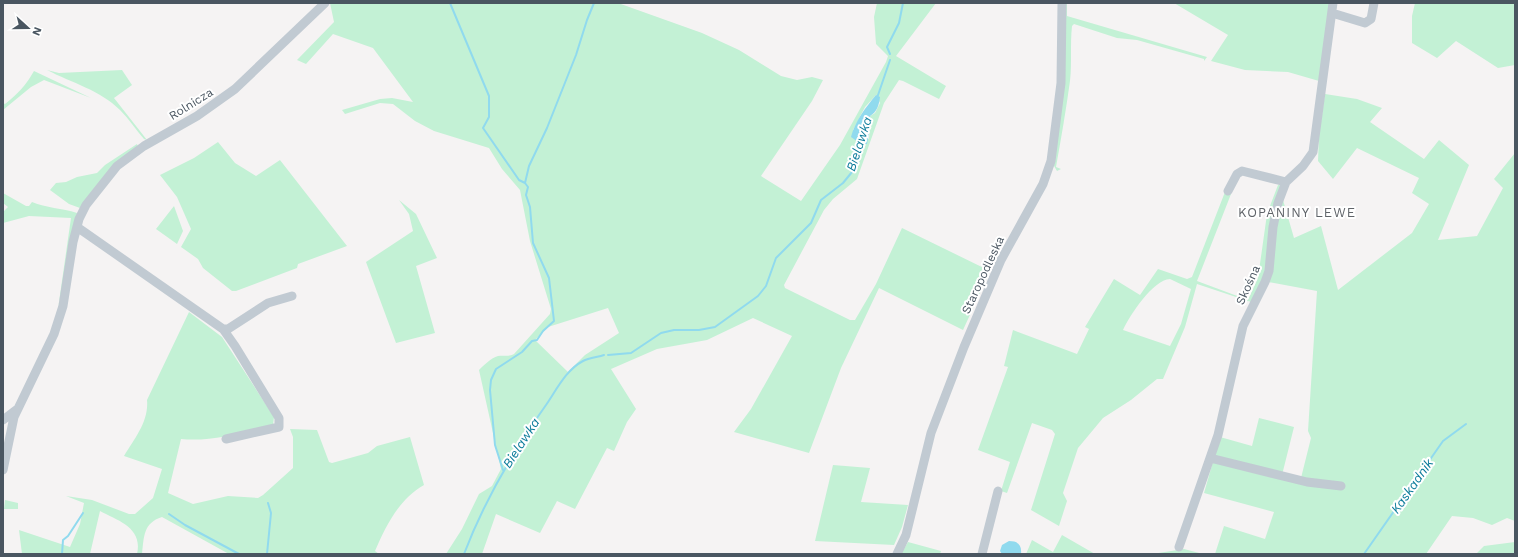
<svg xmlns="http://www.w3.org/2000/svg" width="1518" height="557" viewBox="0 0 1518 557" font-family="'Work Sans',sans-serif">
<rect width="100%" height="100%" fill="#f5f3f3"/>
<path fill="#c3f1d5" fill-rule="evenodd" d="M330,3H618L702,33L739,50L781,76L797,80L812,77L823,80L812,101L761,176L801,201L840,145L886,62L888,56L876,44L874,17L877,3H936L896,56L946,86L939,99L903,81L899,80L884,103L857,179L833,199L824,210L784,285L785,288L850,320H855L876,284L902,228L990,271L963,330L879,288L841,368L809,453L734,432L751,409L792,336L753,318L707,340L657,349L611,369L636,409L627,422L614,451L607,448L575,509L557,501L540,533L496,514L482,554H446L462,529L479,494L492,486L501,469L479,370C484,365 491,358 498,356C504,355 508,357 514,354L550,314L551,309L530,241L520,190L502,169L489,148L434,131L415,121L393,104L380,103L345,114L342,110L380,99L392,98L413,102L373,48L333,34L306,64L297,60L334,22ZM876,95L880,103L875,113L870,116L869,139L853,130L865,107ZM608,308L619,333L585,355L568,372L535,340L548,327Z
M1064,3H1067V16L1207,57L1204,61V59L1137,40L1117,38L1074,24L1072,26C1070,44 1072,63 1070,81C1066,110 1061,139 1056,167L1061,169L1057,171L1054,166Z
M1174,3H1330L1319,81L1288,72L1245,70L1211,61L1228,35Z
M1415,3H1515V65L1498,68L1456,41L1437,58L1412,43V16Z
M47,70L59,73L122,70L132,85L114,98L147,140L144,139C136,130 129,119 120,110C100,90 72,83 47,70Z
M34,71L91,98L44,80L31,87L3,110V103L5,104C18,94 26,85 34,71Z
M1325,94L1357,99L1382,108L1370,122L1424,159L1439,140L1469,165L1438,240L1477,236L1503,188L1494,179L1515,153V521L1507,518L1492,525L1473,518L1452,516L1426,554H1215L1224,526L1265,539L1274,512L1204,493L1220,437L1252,446L1259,418L1294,427L1282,475L1301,478L1311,438L1308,431L1317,291L1268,282L1276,225L1283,200L1294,238L1321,226L1338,290L1412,233L1429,204L1412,193L1419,178L1357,148L1333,179L1318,161L1319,135Z
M218,142L235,163L256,176L280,160L347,246L298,264L297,268L236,291H232L203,268L198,259L181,247L191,229L177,197L160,175L194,158Z
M137,144L138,147C115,165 95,184 80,208L69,204L50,190L56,183L66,182L77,177L97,173L105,165Z
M1282,184L1266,271L1251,302L1197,284L1185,327L1163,379H1157L1131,400L1103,418L1078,448L1063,493L1067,501L1059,526L1031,510L1055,434L1052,430L1032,423L1007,493L1001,491L1010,462L978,450L1008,367L1004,366L1013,330L1077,354L1089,329L1085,327L1114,279L1140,295L1158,269L1187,279L1192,277L1225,192L1231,194L1197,281L1248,300L1258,278L1267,214L1278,185ZM1170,279L1191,289L1181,324L1170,346L1123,330C1130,315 1153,280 1170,279Z
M3,193L26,206H29L32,202C46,208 62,208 77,213L58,309L71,218L29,216L3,223V212L8,207L3,203Z
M399,200L416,214L437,258L416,266L435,333L396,343L366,262L413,231L409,214Z
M174,206L183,231L177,244L156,229Z
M189,312L222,337L274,417L273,425C243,432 213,442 181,439L168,493L193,504L228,496L258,498L263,495L293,468V437L290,429L317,430L329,462L332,463L368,453L377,446L410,437L424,485C398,500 386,526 375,551L379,554H229L162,517C143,523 144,537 142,554H137C143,528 119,521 100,511L90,554H22L19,530L70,547L80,524L84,503L66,496L92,500L129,514H135L153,498L162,469L124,456C135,438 149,421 147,400Z
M833,465L870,468L861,502L908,505L902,527L894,545L815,541Z
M5,500L18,503V509H4Z
M1062,535L1095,554H1026L1032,540L1053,552Z
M908,542L941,551L940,554H901Z
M1515,542V554H1476L1484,546Z
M1184,549L1203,554H1152Z"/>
<path fill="#90daee" d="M876,95L880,97C879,105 877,112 870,116L871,121L867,144H861L851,137C855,121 866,107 876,95Z
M1009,541C1018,541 1022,545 1021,554H1002L1000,551L1002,545Z"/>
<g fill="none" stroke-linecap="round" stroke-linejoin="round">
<path stroke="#90daee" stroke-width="2" d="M450,3L489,96V117L483,128L519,180L525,183
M890,54L887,47L899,23L903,3
M877,98L890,60
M608,355L631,353L661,333L674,330H699L715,327L758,296L766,286L776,258L811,223L821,200L843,183L852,172L854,154L862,141
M503,470L495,445L490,390L491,380L496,369L522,352L532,341L537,340L543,331L554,321L549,278L533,243L530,207L526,195L528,187L525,183L529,166L547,128L576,55L587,20L594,3
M169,514L185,525L239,554
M62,554L63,540L68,536L83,513
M267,554L271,513L268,503
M464,554C485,499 512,453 546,405C557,389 566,370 583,361C589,358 598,357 604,355
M1364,554L1443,441L1466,424"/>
<path stroke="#c1cad2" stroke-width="9" d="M1332,13L1365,23L1371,19L1374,3
M1228,191L1237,174L1242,171L1286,182
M77,227L223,329H228L268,303L292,296
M223,329L235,346L279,418V427L226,439
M3,420L16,410
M1210,458L1307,482L1341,486
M3,470L14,417L54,334L63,306L73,242L79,219L86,205L117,166L144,146L197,116L235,89L325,3
M1179,547L1218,435L1243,326L1265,282L1269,271L1273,227L1278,203L1286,182L1303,166L1313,152L1333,3
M897,554L906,535L931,433L964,347L1001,260L1043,184L1051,161L1061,83L1062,3
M982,554L998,491"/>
</g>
<g text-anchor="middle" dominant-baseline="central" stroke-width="4" stroke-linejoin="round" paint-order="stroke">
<g font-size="12" fill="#4a5661" stroke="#fff">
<text transform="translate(191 104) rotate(-32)">Rolnicza</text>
<text transform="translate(983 275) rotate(-65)">Staropodleska</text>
<text transform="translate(1248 285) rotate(-66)">Skośna</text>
</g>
<g font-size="13" font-style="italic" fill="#0c7c9b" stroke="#fff">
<text transform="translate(859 144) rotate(-72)">Bielawka</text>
<text transform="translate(521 443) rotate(-57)">Bielawka</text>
<text transform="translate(1412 486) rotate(-55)">Kaskadnik</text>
</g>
<g font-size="13" letter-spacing="1" fill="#5f6368" stroke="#fff">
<text x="1297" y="212">KOPANINY LEWE</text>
</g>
</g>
<rect width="1518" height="557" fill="none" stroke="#4a5661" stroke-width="8"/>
<g transform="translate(28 28) rotate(111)" stroke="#ffffff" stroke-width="3" paint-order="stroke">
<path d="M0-3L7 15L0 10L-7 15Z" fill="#4a5661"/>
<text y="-6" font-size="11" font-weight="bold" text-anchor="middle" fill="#4a5661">N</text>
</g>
</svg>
